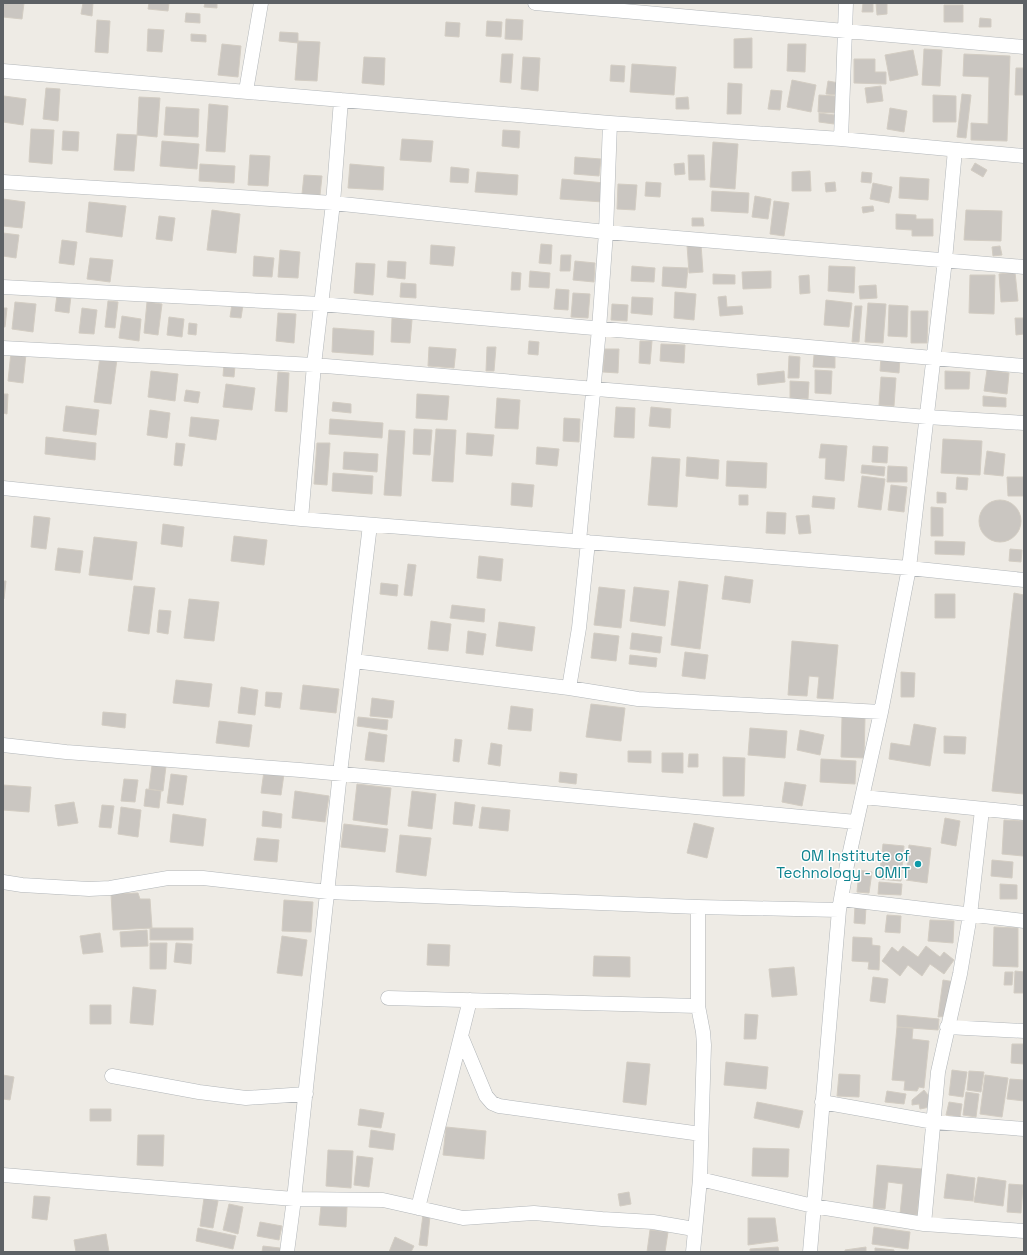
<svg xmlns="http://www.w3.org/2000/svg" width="1027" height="1255" viewBox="0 0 1027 1255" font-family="'Space Grotesk',sans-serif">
<rect width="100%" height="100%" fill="#eeebe5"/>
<path fill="#cac6c1" stroke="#d3cdc3" d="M3,3H24L22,19L3,17Z
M83,3H93L92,16L81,14Z
M149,3H169L168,11L148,9Z
M205,3H217V8L204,7Z
M863,3H873V12H862Z
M876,3H887V14L877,15Z
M944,5H963V22H944Z
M186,13L200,14V23L185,22Z
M980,18L991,19V27H979Z
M506,19L523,20L522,40L505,39Z
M97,20L110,21L108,53L95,52Z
M487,21L502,22L501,37L486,36Z
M446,22L460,23L459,37L445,36Z
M148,29L164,30L162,52L147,51Z
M280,32L298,33V43L279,41Z
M191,34L206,35V42L191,41Z
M752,38V68H734V39Z
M298,41L320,42L317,81L295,80Z
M222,44L241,46L238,77L218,75Z
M788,44H806L805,72L787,71Z
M924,49L942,50L940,86L922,85Z
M913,50L918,75L890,81L885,55Z
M502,54H513L511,83L500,82Z
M964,54L1010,56L1007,141L971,140V123L988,124L989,77L963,76Z
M364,57L385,58L384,85L362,83Z
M523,57L540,58L538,91L521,89Z
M854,59H875V72H886V84L854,83Z
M632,64L676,67L674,95L630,92Z
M611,65L625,66L624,82L610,81Z
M1016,68H1024V95H1015Z
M792,80L816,85L811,112L787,107Z
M828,81L839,83L837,95L826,94Z
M728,83L742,84L741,114H727Z
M881,86L883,101L867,103L865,88Z
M46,88L60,89L58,121L43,119Z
M771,90L782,91L780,110L768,109Z
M962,94L971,95L966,138L957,137Z
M819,95L836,96L834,113L818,112Z
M933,95L956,96V122H933Z
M4,96L26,99L23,125L3,122Z
M139,97L160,98L157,137L137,135Z
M688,97L689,109H676V98Z
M209,104L228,106L225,152L206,151Z
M166,107L199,109L198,137L164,135Z
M890,108L907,111L904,132L887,129Z
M819,113L835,115L834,124L819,122Z
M31,129L54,130L52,164L29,162Z
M503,130L520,131L519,148L502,146Z
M63,131L79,132L78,151L62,150Z
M117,134L137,135L134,171L114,170Z
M402,139L433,141L431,162L400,160Z
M162,141L199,144L197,169L160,166Z
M713,142L738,144L735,189L710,187Z
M250,155L270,156L268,186L248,185Z
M688,155H704L705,180H689Z
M575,157L601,159L599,176L574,174Z
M684,163L685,174L675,175L674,164Z
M975,163L987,170L983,177L971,170Z
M200,164L235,166L234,183L199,181Z
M350,164L384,167L383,190L348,188Z
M451,167L469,169L468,183L450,182Z
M810,171L811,191H792V172Z
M477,172L518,175L517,195L475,192Z
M862,172L872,173L871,183L861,182Z
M304,175L322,176L320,195L302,194Z
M900,177L929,179L928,200L899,198Z
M562,179L605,183L603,202L560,199Z
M646,182L661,183L660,197L645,196Z
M835,182L836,191L826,192L825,183Z
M873,183L892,187L889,203L870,199Z
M618,184L637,185L635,210L617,209Z
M712,191L749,193L748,213L711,211Z
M755,196L771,199L768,219L752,217Z
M3,199L25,202L22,228L3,226Z
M774,201L789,203L784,236L770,234Z
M89,202L126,206L122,237L86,232Z
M873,206L874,211L863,213L862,207Z
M212,210L240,214L236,253L207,250Z
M966,210L1002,211L1001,241L964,240Z
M896,214L916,215V219H933V236H912V230L896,229Z
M159,216L175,218L172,241L156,239Z
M692,218H703L704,226H692Z
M3,233L19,235L16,258L3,256Z
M62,240L77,242L74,265L59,263Z
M541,244L552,245L551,264L539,263Z
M701,244L703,272L689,273L687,245Z
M431,245L455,247L453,266L430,264Z
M1000,246L1002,255L993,256L992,247Z
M280,250L300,252L298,278L278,277Z
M561,255H571L570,271H560Z
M254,256L274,258L272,277L253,276Z
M90,258L113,260L110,282L87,279Z
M388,261L406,262L405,279L387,277Z
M575,261L595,263L594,282L573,280Z
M356,263L375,264L373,295L354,293Z
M632,266L655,268L654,282L631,281Z
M829,266L855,267L854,293L828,291Z
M663,267L688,268L686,288L662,286Z
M530,271L550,273L549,288L529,287Z
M771,271V288L743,289L742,272Z
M512,272L521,273L520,290H511Z
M1015,272L1018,301L1001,302L999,274Z
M713,274L735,275V284H713Z
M809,275L810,293L800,294L799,276Z
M970,275H995L994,314L969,313Z
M401,283L416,284V298L400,297Z
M876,285L877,298L860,299L859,286Z
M556,289L569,290L568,310L554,309Z
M675,292L696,294L694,320L674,318Z
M573,293L590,294L588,318L571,317Z
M57,295L71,296L69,313L55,311Z
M726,296L727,307L742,306L743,314L720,316L718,297Z
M632,297L653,298L652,315L631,313Z
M826,300L852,303L849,327L824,325Z
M108,301L118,302L115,328L105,327Z
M15,302L36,304L33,332L12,329Z
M147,302L162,304L158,335L144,333Z
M868,303L886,304L883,343L865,342Z
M232,304L243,305L241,318L230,317Z
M612,304L628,305L627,321L611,320Z
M889,305L908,306L907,337L888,336Z
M855,306H862L859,342H852Z
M3,308H7L5,327H3Z
M82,308L97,310L94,334L79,333Z
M911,311H928L927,343H911Z
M278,313L296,314L294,343L276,341Z
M122,316L141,319L139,341L119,338Z
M169,317L184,319L182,337L167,335Z
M392,318L412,320L410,343L391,342Z
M1015,318H1024V334L1016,335Z
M189,323L197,324L196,335L188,334Z
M333,328L374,331L373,355L332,352Z
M529,341L539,342L538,355L528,354Z
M640,341H652L650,364L639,363Z
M661,344L685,345L684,363L660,361Z
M429,347L456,349L454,368L428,366Z
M487,347H496L494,371H486Z
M605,349H619L618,373L603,372Z
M11,352L26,354L23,383L8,381Z
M814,355L835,356V368L813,367Z
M789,356L800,357L799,378H788Z
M100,357L117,359L111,404L94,402Z
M881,357L900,358L899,373L880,371Z
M224,364L235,366L234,377L223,376Z
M815,370L832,371L831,394L815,393Z
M987,370L1009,373L1007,394L984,391Z
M151,371L178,374L175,401L148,397Z
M784,371L785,382L758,385L757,374Z
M945,371L970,372L969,389H945Z
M278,372L289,373L287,412L275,411Z
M881,377L896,378L894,406L879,405Z
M790,381L809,382L808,399L790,398Z
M226,384L255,388L252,410L223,407Z
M186,390L200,392L198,403L184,401Z
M3,394H8L7,414L3,413Z
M417,394L449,396L447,420L416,418Z
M983,396L1006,398V407L983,406Z
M497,398L520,400L518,429L495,428Z
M333,402L351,404V413L332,411Z
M66,406L99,410L96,435L63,431Z
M616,407L635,408L634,438L614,437Z
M651,407L671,409L670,428L649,426Z
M150,410L170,413L167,438L147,435Z
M191,417L219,420L216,440L189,436Z
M564,418L580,419L579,442L563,441Z
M330,419L383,423L382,438L329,434Z
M414,429L432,430L430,455L413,454Z
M436,429L456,430L453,482L432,481Z
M389,430L405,431L401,496L384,495Z
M467,433L494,435L492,456L466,454Z
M46,437L96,443L95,460L45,454Z
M943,439L982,441L980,475L941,473Z
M176,443L185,444L182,466L174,465Z
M317,443H330L327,485L314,484Z
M821,444L847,446L844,481L825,479L826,458H819Z
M873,446L888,447L887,463L872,462Z
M537,447L559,449L557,466L536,464Z
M987,451L1005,454L1003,476L984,474Z
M344,452L378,454L377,472L343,469Z
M652,457L680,459L677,507L648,505Z
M687,457L719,460L718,479L686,476Z
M727,461L767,463L766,488L726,486Z
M862,465L885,467L884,476L861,473Z
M888,466L907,467V482H887Z
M333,473L373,476L372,494L332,491Z
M862,476L885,479L881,510L858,507Z
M957,477L968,478L967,490L956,489Z
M1007,477H1024V496H1008Z
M512,483L534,485L532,507L511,505Z
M891,485L907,487L904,512L888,510Z
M937,492L946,493V503H937Z
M739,495H748V505H739Z
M813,496L835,498L834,509L812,507Z
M979 521a21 21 0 1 1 42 0a21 21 0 1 1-42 0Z
M931,507L943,508V536H931Z
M767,512L786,513L785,534L766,533Z
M809,515L811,533L799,534L796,516Z
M34,516L50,518L46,549L31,547Z
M163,524L184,527L182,547L161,544Z
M234,536L267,540L264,565L231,561Z
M94,537L137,542L132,580L89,575Z
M935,541L965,542L964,555L935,554Z
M58,548L83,551L80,573L55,570Z
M1010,549L1022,550L1021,562L1009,561Z
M479,556L503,559L501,581L477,578Z
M408,564L416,565L412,596L404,595Z
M725,576L753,580L750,603L722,599Z
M3,581H6L4,599H3Z
M679,581L708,585L700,649L671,645Z
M381,583L398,585L397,596L380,594Z
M134,586L155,588L149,634L128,631Z
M599,587L625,590L621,628L594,625Z
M634,587L669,591L665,626L630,621Z
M1014,593L1024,595V794L992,791Z
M935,594H955V618H935Z
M189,599L219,602L214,641L184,638Z
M452,605L485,609L484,622L450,618Z
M159,610L171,611L168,634L157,632Z
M431,621L451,624L448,651L428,649Z
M499,622L535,627L532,651L496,646Z
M468,631L486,634L483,655L466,653Z
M594,633L619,636L616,661L591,658Z
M632,633L662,637L660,653L630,649Z
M792,641L838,645L833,699L817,698L819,677L809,676L807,696L788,695Z
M685,652L708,655L705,679L682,676Z
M630,655L657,658L656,667L629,664Z
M901,672L915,673L914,697H901Z
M176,680L212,684L209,707L173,703Z
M303,685L339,689L336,713L300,709Z
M241,687L258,690L255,715L238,713Z
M266,692L282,693L280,708L265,706Z
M372,698L394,701L392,718L370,716Z
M591,704L625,708L621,741L586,737Z
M511,706L533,709L531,731L508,729Z
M103,712L126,714L125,728L102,725Z
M358,717L388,720L387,730L357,726Z
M842,717L865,718L864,758L841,757Z
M219,721L252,725L249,747L216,743Z
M914,724L936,728L930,766L889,759L891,743L910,746Z
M750,728L787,731L785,758L748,755Z
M800,730L824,735L820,755L797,750Z
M369,732L387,735L384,762L365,760Z
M944,736L966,737L965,754L944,753Z
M455,739L462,740L459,762L453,761Z
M491,743L502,745L500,766L488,764Z
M628,751H651V763L628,762Z
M662,753H683V773L662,772Z
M689,754H698V767H688Z
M723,757L745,758L744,796H723Z
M821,759L856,761L855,784L820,782Z
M152,765L166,766L163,791L149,789Z
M264,771L284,774L281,795L261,793Z
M560,772L577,774L576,784L559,782Z
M171,774L187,776L183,805L167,803Z
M124,779L138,780L135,802L121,801Z
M785,782L806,785L802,806L782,802Z
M357,784L391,788L387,825L353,820Z
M3,785L31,787L29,812L3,810Z
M146,789L161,791L159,808L144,806Z
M295,791L329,796L325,822L292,818Z
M412,791L436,794L432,829L408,826Z
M74,802L78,823L58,826L55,805Z
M455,802L475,805L472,826L453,824Z
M102,805L114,806L111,828L99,827Z
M121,807L141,810L138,837L118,834Z
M482,807L510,810L508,831L479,828Z
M263,811L282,814L281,828L262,826Z
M173,814L206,819L203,846L170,842Z
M945,818L960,821L956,846L941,843Z
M1004,820L1024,821L1023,856L1002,854Z
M694,823L714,828L707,858L687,853Z
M344,824L388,829L385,852L341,847Z
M400,835L431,838L426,876L396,872Z
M257,838L279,840L277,862L254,860Z
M883,844L904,846L901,881L879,879Z
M909,845L931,848L927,883L906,880Z
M992,860L1013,862L1012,878L991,876Z
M859,870L872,872L869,893L857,892Z
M879,882L902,884L901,895L878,894Z
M1000,884L1017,885V899H1000Z
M138,893L140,899H150L152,928L113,930L111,894Z
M284,900L313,902L311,932L282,931Z
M855,906L866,907L865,924L854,923Z
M887,915L901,916L900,933L885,932Z
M930,920L954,921L953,943L928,941Z
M994,927L1018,928V967L993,966Z
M150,928H193V940H150Z
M147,930L148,946L121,947L120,932Z
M100,933L103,952L83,954L80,936Z
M282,936L307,940L302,976L277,973Z
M853,937L872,938V945L880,946L879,970L868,969L869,962L852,961Z
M150,943H167L166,969H150Z
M176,943L192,944L191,964L174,962Z
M428,944L450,945L449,966L427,965Z
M903,946L918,957L926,946L940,957L944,952L954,960L944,974L930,964L922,976L908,965L900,976L882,961L892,947L898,952Z
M594,956L630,957V977L593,976Z
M794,967L797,995L772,997L769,969Z
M1015,971L1024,972V993H1014Z
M1005,972H1013L1012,985H1004Z
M873,977L888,979L885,1003L870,1001Z
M943,980L955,982L949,1016L938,1017Z
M133,987L156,990L153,1025L130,1023Z
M90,1005H111V1024H90Z
M745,1014L758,1015L756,1039H744Z
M897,1015L939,1019L938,1030L897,1027Z
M897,1027L913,1028L912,1039L929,1041L924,1088L919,1087L917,1091L904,1090L905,1081L892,1080Z
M1012,1044H1024V1064L1011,1063Z
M627,1062L650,1064L646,1105L623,1102Z
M726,1062L768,1067L766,1089L724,1085Z
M952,1070L967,1072L963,1097L949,1095Z
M969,1071L984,1072L981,1092L967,1090Z
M839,1074L860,1075L859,1097L837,1096Z
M3,1075L14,1077L10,1100L3,1099Z
M985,1075L1008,1078L1002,1117L980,1114Z
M1010,1079L1024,1080V1101L1007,1099Z
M924,1090L928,1095L930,1107L920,1109L919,1104L912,1105V1100Z
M887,1091L906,1094L904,1104L885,1102Z
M966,1092L979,1094L976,1117L963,1115Z
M757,1102L803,1111L799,1128L754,1118Z
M949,1102L962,1104L960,1117L946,1115Z
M90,1109H111V1121H90Z
M360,1109L384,1113L381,1128L358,1125Z
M446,1127L486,1131L484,1159L443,1155Z
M371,1130L395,1134L393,1150L369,1147Z
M138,1135H164L163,1166L137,1165Z
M753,1148L789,1149L788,1177L752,1176Z
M328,1150L353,1151L351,1188L326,1186Z
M357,1156L373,1158L369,1187L354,1185Z
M877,1165L922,1169L917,1215L900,1214L903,1184L888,1182L885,1209L873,1208Z
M947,1174L975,1178L973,1201L944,1198Z
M978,1177L1006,1181L1003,1206L974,1202Z
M1009,1184L1023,1185L1021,1213L1007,1212Z
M629,1192L631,1204L620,1206L618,1194Z
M34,1196L50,1197L47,1220L32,1218Z
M204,1198L218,1201L213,1228L200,1226Z
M229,1204L243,1207L238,1234L223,1230Z
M321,1206L347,1207L346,1227L319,1225Z
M423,1215L430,1216L427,1246L419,1245Z
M748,1218H775L778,1241L748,1245Z
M260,1222L282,1226L279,1240L257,1236Z
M874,1227L910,1232L908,1249L872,1244Z
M198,1228L236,1236L233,1249L196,1241Z
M650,1230L668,1232L665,1252H647Z
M106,1234L109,1252H76L74,1240Z
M395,1237L414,1246L411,1252H389Z
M263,1246L280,1248V1252H262Z
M778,1247L779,1252H750V1249Z
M866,1247V1252H845V1250Z
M875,1248L894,1250V1252H875Z"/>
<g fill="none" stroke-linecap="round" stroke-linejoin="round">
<g stroke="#b2b6b9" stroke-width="15">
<path id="minor" d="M535,3L1024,47
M3,71L610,123L841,139L1024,156
M246,91L261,3
M841,139L846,3
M3,182L333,203L606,232L1024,267
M3,287L321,304L1024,366
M3,348L314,365L927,417L1024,423
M3,488L301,519L909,568L1024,580
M301,519L314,365L333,203L341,100
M579,541L599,329L606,232L610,123
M354,661L569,688L638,699L881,712
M569,688L579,628L588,542
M3,745L66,752L300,770L856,822
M863,797L1024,813
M3,882L22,885L89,889L110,888L168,878H203L328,892L698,907L839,910
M841,899L1024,921
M388,998L698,1006
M947,1027L1024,1031
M461,1036L486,1096L492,1103L499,1106L701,1134
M112,1076L199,1092L246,1098L306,1094
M822,1102L934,1122L1024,1129
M3,1175L294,1199L383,1200L463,1218L534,1213L602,1219L653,1222L694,1229
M700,1179L813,1206L924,1224L1024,1231
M418,1208L470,1000
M924,1224L938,1072L960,974L970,915L982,810
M287,1252L294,1199L340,773L370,525
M693,1252L700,1179L704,1045L703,1032L698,1006V907
M810,1252L839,910L847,865L881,712L909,568L945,260L955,150"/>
</g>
<use href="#minor" stroke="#fff" stroke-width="14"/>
</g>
<circle fill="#0f9aa8" stroke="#fff" stroke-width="1.5" cx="918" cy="864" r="4"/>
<g text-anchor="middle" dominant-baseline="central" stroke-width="3" stroke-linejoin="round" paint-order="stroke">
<g font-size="15" fill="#0d838f" stroke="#fff" text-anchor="end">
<text x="910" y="855">OM Institute of<tspan x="910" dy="17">Technology - OMIT</tspan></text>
</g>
</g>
<rect width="1027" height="1255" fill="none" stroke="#5d6165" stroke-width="8"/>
</svg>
